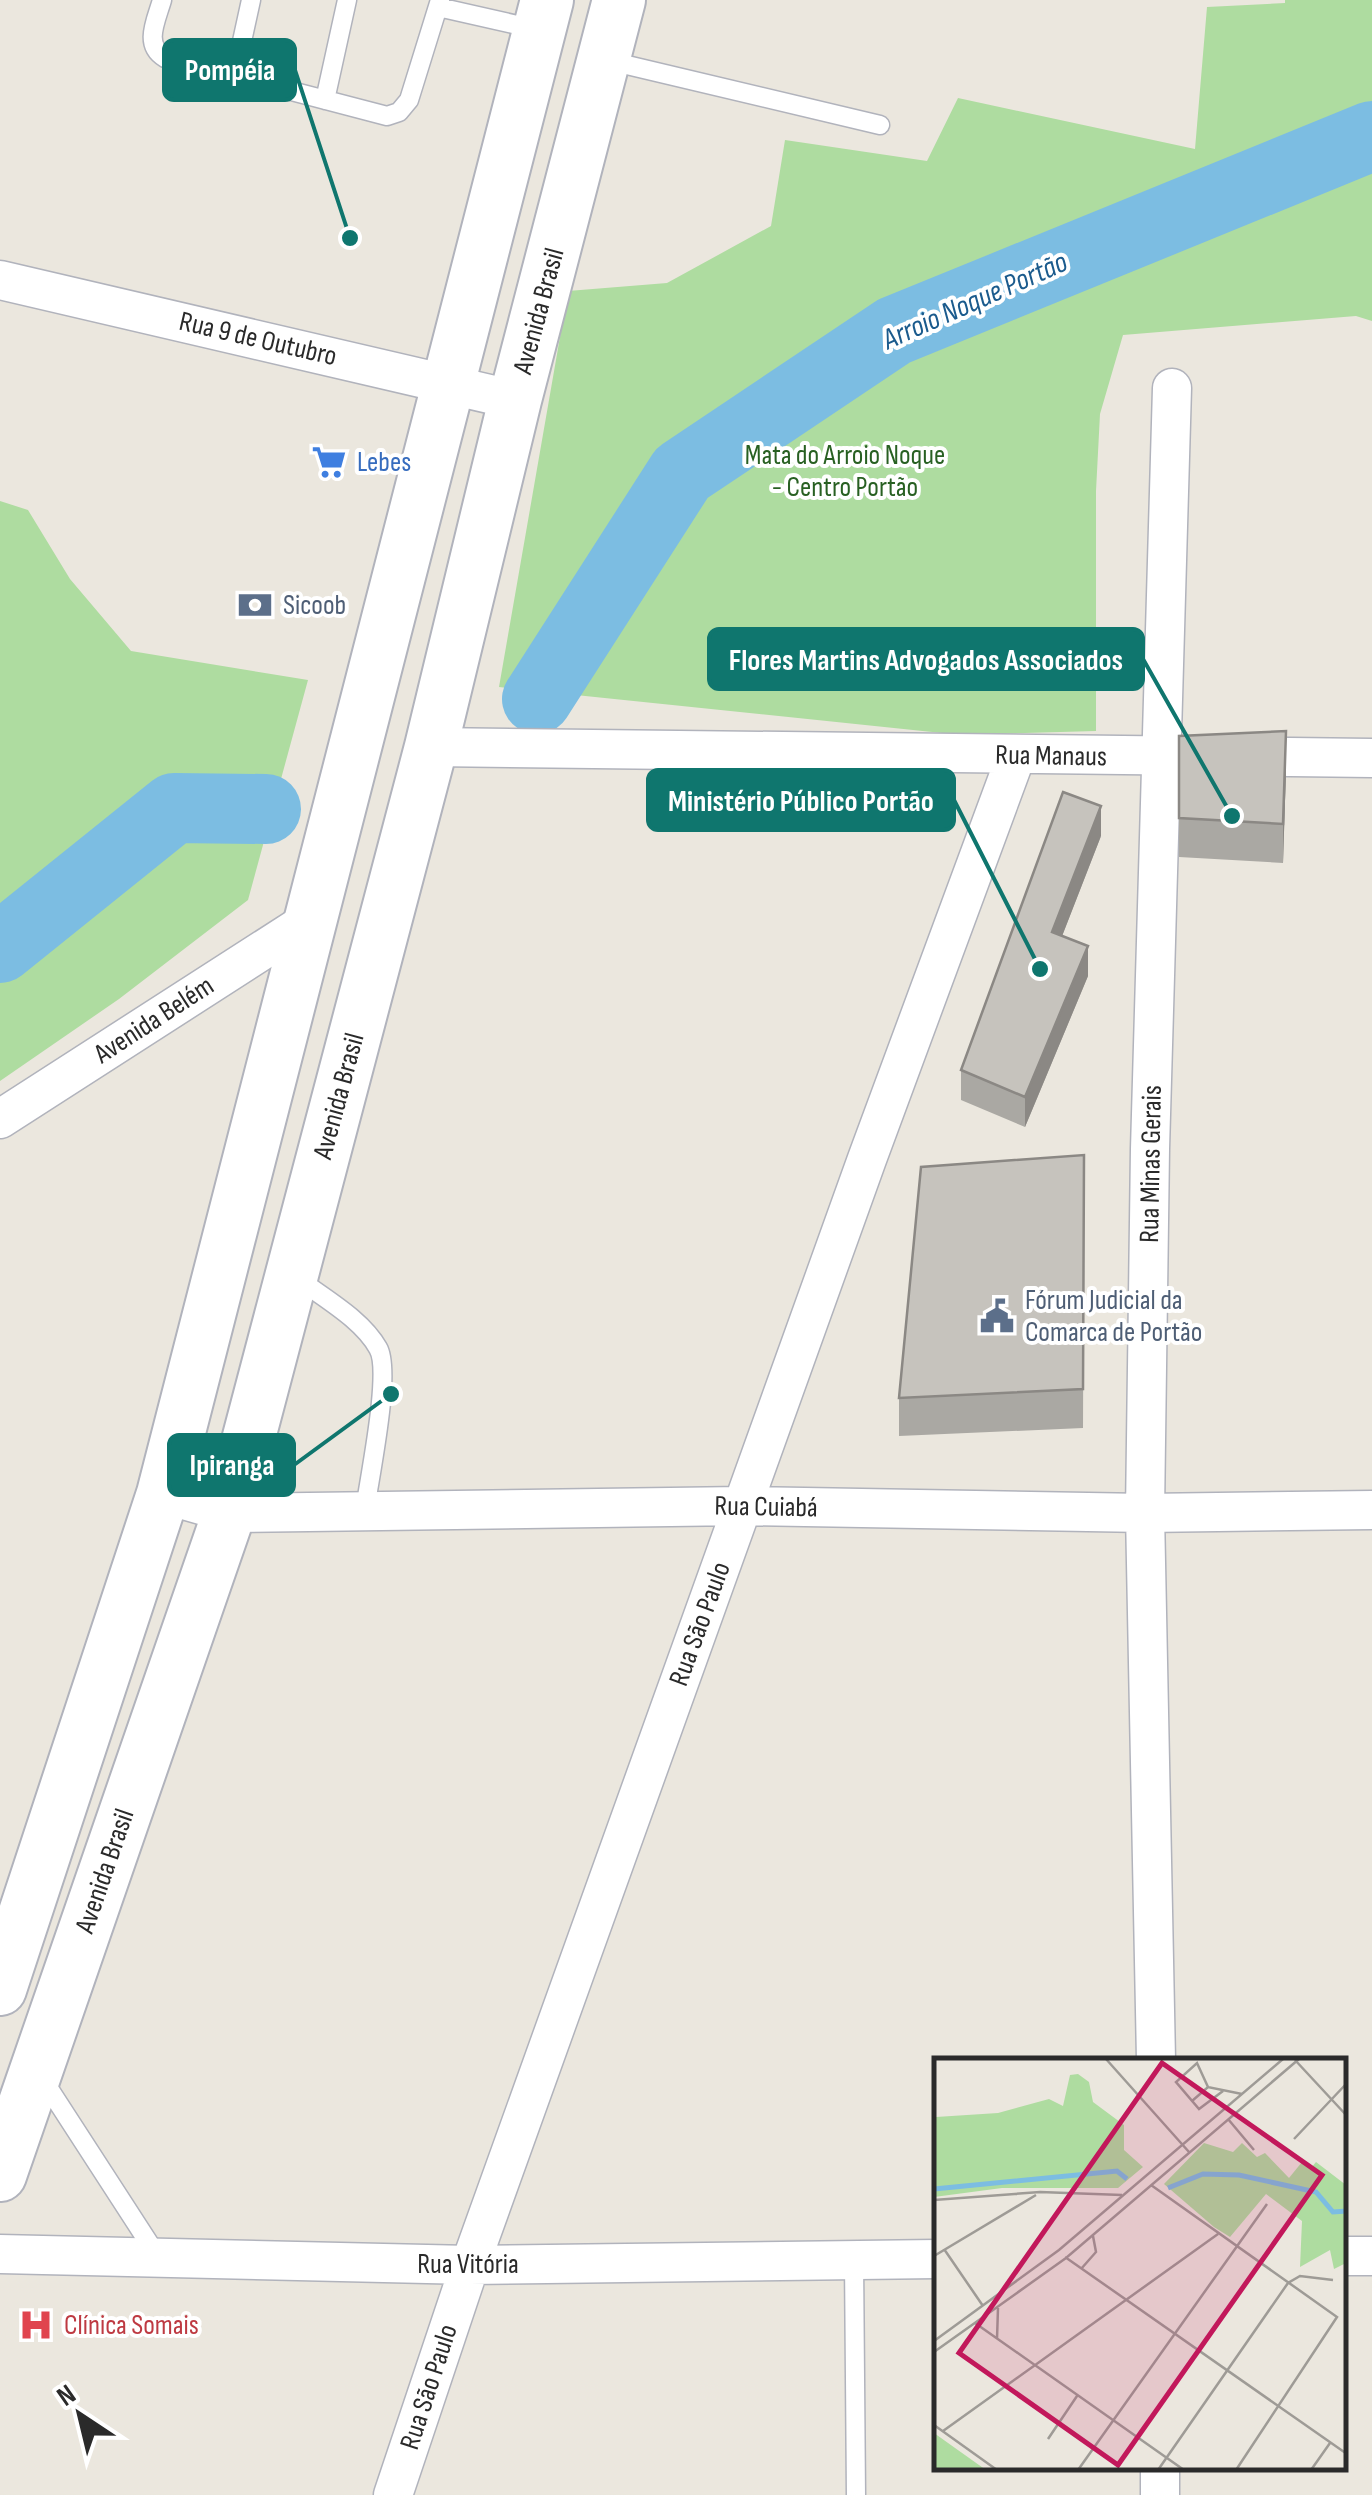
<svg xmlns="http://www.w3.org/2000/svg" width="1372" height="2495" viewBox="0 0 1372 2495" font-family="'Sofia Sans Condensed',sans-serif">
<rect width="100%" height="100%" fill="#ebe7de"/>
<path fill="#aedca0" d="M1285,0H1372V321L1356,316L1123,335L1100,414L1096,491V731L961,735L499,687L568,291L667,283L771,226L785,140L927,161L958,98L1195,149L1207,7L1285,3Z
M0,501L28,510L70,579L131,651L308,680L248,900L119,999L0,1081Z"/>
<g fill="none" stroke-linecap="round" stroke-linejoin="round">
<path stroke="#7cbde2" stroke-width="70" d="M537,699L682,473L894,331L1372,136
M0,948L174,808L266,809"/>
<g stroke="#b1b3bc" stroke-width="21">
<path id="service" d="M162,0C156,21 143,45 165,58L387,116L399,112L409,100L440,0
M438,7L535,29
M610,61L880,125
M234,78L251,0
M325,100L347,0
M296,1277C323,1298 361,1318 378,1348C392,1371 369,1479 365,1510
M42,2078L158,2257
M854,2260L856,2495"/>
</g>
<g stroke="#b1b3bc" stroke-width="41">
<path id="minor" d="M0,280L515,400
M431,747L1372,758
M0,1119L308,921
M163,1494L229,1513L742,1506L1145,1513L1372,1510
M1156,2060L1145,1513L1150,1149L1172,388
M0,2254L470,2265L937,2259
M1344,2256H1372
M393,2495L470,2265L867,1159L1016,756
M1160,2495V2468"/>
</g>
<g stroke="#b1b3bc" stroke-width="56">
<path id="secondary" d="M0,1989L163,1494L547,0
M0,2175L229,1513L431,747L515,400L619,0"/>
</g>
<use href="#service" stroke="#fff" stroke-width="18"/>
<use href="#minor" stroke="#fff" stroke-width="38"/>
<use href="#secondary" stroke="#fff" stroke-width="52"/>
</g>
<path fill="#aaa8a3" d="M1179,736L1286,770L1283,863L1179,857Z
M1101,836L1062,936L1088,976L1025,1127L961,1100V1070Z
M1084,1155L1083,1428L899,1436V1398Z"/>
<path fill="#8b8884" d="M1286,731V770L1283,863V824Z
M1101,806V836L1052,962V932Z
M1088,946V976L1025,1127V1097Z"/>
<path fill="#c6c3bd" stroke="#8b8884" stroke-width="2.5" d="M1286,731L1283,824L1179,818V736Z
M1063,792L1101,806L1052,932L1088,946L1025,1097L961,1070Z
M1084,1155L1083,1389L899,1398L921,1167Z"/>
<defs>
<g id="supermarket-bare" transform="scale(2.7)"><path d="M-6-5.5h2.5l.6 2H6L4.5 2H-2.5L-4.4-4H-6ZM-1.5 3.2a1.3 1.3 0 1 0 .1 0ZM3 3.2a1.3 1.3 0 1 0 .1 0Z" fill="#3f7fe0" stroke="#fff" stroke-width="2.5" paint-order="stroke"/></g>
<g id="bank-bare" transform="scale(2.7)"><path d="M-6-4H6V4H-6ZM0-2.3a2.3 2.3 0 1 0 0 4.6a2.3 2.3 0 1 0 0-4.6Z" fill="#5c6f8a" stroke="#fff" stroke-width="2.5" paint-order="stroke"/></g>
<g id="civic-bare" transform="scale(2.7)"><path d="M-.6-6.5H3V-4.5H.6V-3L4-1V1h2V6H-6V1h2V-1L-.6-3ZM-1.2 2.5V6h2.4V2.5Z" fill="#5c6f8a" stroke="#fff" stroke-width="2.5" paint-order="stroke"/></g>
<g id="hospital-bare" transform="scale(2.7)"><path d="M-5-5h3v3.5h4V-5h3V5h-3V1.5h-4V5h-3Z" fill="#e0444e" stroke="#fff" stroke-width="2.5" paint-order="stroke"/></g>
</defs>
<g fill-rule="evenodd">
<use href="#supermarket-bare" x="329" y="462"/>
<use href="#bank-bare" x="255" y="605"/>
<use href="#civic-bare" x="997" y="1316"/>
<use href="#hospital-bare" x="36" y="2325"/>
</g>
<g text-anchor="middle" dominant-baseline="central" stroke-width="8" stroke-linejoin="round" paint-order="stroke">
<g font-size="28" fill="#2a2a2a" stroke="#fff">
<text transform="translate(539 311) rotate(-75)">Avenida Brasil</text>
<text transform="translate(258 339) rotate(13)">Rua 9 de Outubro</text>
<text transform="translate(1051 756) rotate(1)">Rua Manaus</text>
<text transform="translate(154 1020) rotate(-33)">Avenida Belém</text>
<text transform="translate(339 1096) rotate(-75)">Avenida Brasil</text>
<text transform="translate(1151 1164) rotate(-89)">Rua Minas Gerais</text>
<text transform="translate(766 1507) rotate(1)">Rua Cuiabá</text>
<text transform="translate(700 1624) rotate(-70)">Rua São Paulo</text>
<text transform="translate(105 1871) rotate(-71)">Avenida Brasil</text>
<text x="468" y="2264">Rua Vitória</text>
<text transform="translate(429 2387) rotate(-72)">Rua São Paulo</text>
</g>
<g font-size="28" fill="#286022" stroke="#fff">
<text x="845" y="455">Mata do Arroio Noque<tspan x="845" dy="32">- Centro Portão</tspan></text>
</g>
<g font-size="28" fill="#366cbe" stroke="#fff" text-anchor="start">
<text x="357" y="462">Lebes</text>
</g>
<g font-size="28" fill="#4e5e75" stroke="#fff" text-anchor="start">
<text x="283" y="605">Sicoob</text>
<text x="1025" y="1300">Fórum Judicial da<tspan x="1025" dy="32">Comarca de Portão</tspan></text>
</g>
<g font-size="28" fill="#be3a42" stroke="#fff" text-anchor="start">
<text x="64" y="2325">Clínica Somais</text>
</g>
<g font-size="30" font-style="italic" fill="#1b5b8d" stroke="#fff">
<text transform="translate(975 301) rotate(-24)">Arroio Noque Portão</text>
</g>
</g>
<g transform="translate(934 2058)">
<rect width="412" height="412" fill="#ebe7de"/>
<path d="M144,16L155,24L159,44L190,67V92L209,109L184,130H68L0,139L2,59L64,55L115,41L129,48L136,17ZM270,85L299,94L308,85L323,99L331,95L355,120L368,104L377,110L382,104L412,127V205L400,211L396,192L366,209L368,163L332,136L296,179L280,169L230,126ZM0,375L52,412H0Z" fill="#aedca0"/>
<path fill="none" stroke="#7cbde2" stroke-width="5" d="M234,130L269,116L305,117L382,134L399,154L413,153M0,131L183,113L193,121"/>
<path fill="none" stroke="#9e9b96" stroke-width="2.5" d="M172,1L255,94M361,2L413,58M274,29L263,5L242,24L265,51L289,33M258,43L274,29L308,36M294,61L320,92M360,81L413,25M217,127L403,259L302,412M0,142L106,134L188,137M10,191L49,248M0,198L102,137M131,199L413,396M147,211L162,194L159,178M41,265L250,412M63,281L64,250M0,283L125,192L349,1M0,294L132,200L365,1M0,367L63,412M9,373L284,176M114,381L143,338M144,412L333,146M224,412L354,225L366,218L399,222M377,412L396,385"/>
<path fill="#c2185b" fill-opacity="0.15" stroke="#c2185b" stroke-width="5" d="M228,5L388,117L184,407L25,295Z"/>
<rect width="412" height="412" fill="none" stroke="#2a2a2a" stroke-width="5"/>
</g>
<path fill="none" stroke="#0f766e" stroke-width="4" d="M350 238L295 70M1232 816L1143 659M1040 969L954 800M391 1394L294 1465"/>
<g fill="#0f766e" stroke="#fff" stroke-width="4">
<circle cx="350" cy="238" r="10"/>
<circle cx="1232" cy="816" r="10"/>
<circle cx="1040" cy="969" r="10"/>
<circle cx="391" cy="1394" r="10"/>
</g>
<g fill="#0f766e" stroke="#0f766e" stroke-width="4">
<rect x="164" y="40" width="131" height="60" rx="10"/>
<rect x="709" y="629" width="434" height="60" rx="10"/>
<rect x="648" y="770" width="306" height="60" rx="10"/>
<rect x="169" y="1435" width="125" height="60" rx="10"/>
</g>
<g font-size="30" text-anchor="middle" font-weight="bold" fill="#fff">
<text x="230" y="80">Pompéia</text>
<text x="926" y="670">Flores Martins Advogados Associados</text>
<text x="801" y="811">Ministério Público Portão</text>
<text x="232" y="1475">Ipiranga</text>
</g>
<g transform="translate(80 2415) rotate(325)" stroke="#ffffff" stroke-width="8" paint-order="stroke">
<path d="M0-8L18 38L0 25L-18 38Z" fill="#2a2a2a"/>
<text y="-15" font-size="28" font-weight="bold" text-anchor="middle" fill="#2a2a2a">N</text>
</g>
</svg>
